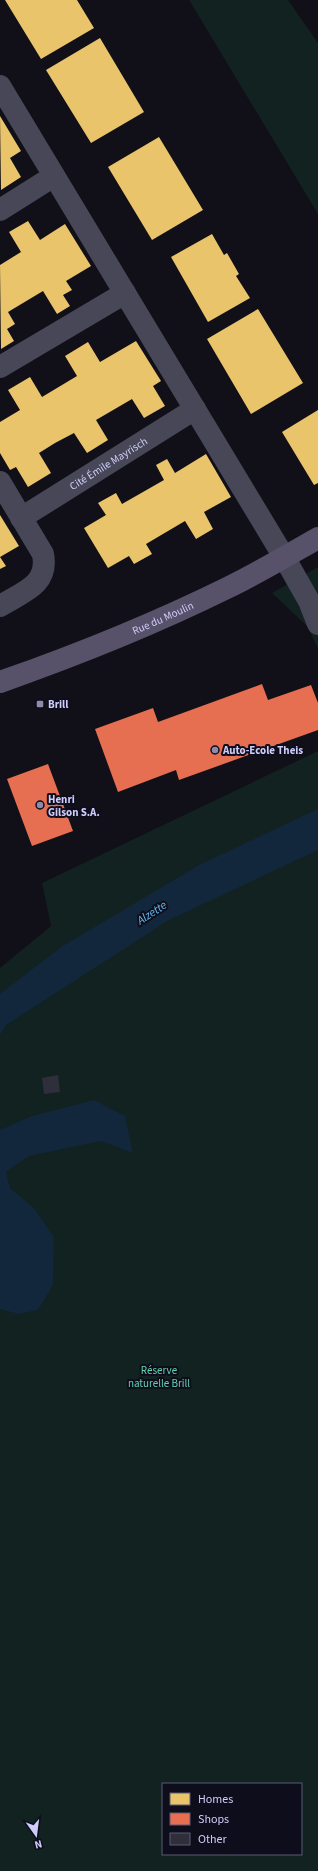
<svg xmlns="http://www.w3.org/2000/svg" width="318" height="1871" viewBox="0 0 318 1871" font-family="'Source Sans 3',sans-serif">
<rect width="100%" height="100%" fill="#111018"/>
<path fill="#112221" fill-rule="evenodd" d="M189,0H288L318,43V214Z
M318,567V649L308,627L272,593Z
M318,751V1871H0V968L51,926L42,883ZM163,1784H301V1854H163Z"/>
<path fill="#12263c" d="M318,809V850L169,920L6,1025L0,1035V994L61,947L199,865Z
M94,1100L125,1116L133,1153L101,1141L29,1156L6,1172L10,1188L34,1208L54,1237L53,1285L38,1310L18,1314L0,1309V1130L32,1116Z"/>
<path fill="#e9c46a" d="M5,0H77L94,28L41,59Z
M100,38L144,112L91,143L46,70Z
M0,116L21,151L10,158L21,177L1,190Z
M159,137L203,210L152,240L108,167Z
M28,221L40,240L65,224L91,266L66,281L72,290L63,295L70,306L57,314L43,291L8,312L15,324L7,329L14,341L1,349L0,265L21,252L9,232Z
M212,234L224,255L227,253L239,274L236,276L250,298L208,322L171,257Z
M258,309L303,383L251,414L207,339Z
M136,341L161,381L153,386L165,406L144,418L132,399L96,420L108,440L87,453L74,433L55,443L39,453L51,473L28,487L16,467L10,470L0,453V422L20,410L8,390L30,377L42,397L77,376L65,356L88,342L100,362Z
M318,410V483L314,485L282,432Z
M206,454L231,497L204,512L213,529L196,539L185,521L146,544L152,554L134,564L129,556L108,568L84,528L106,515L98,503L116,493L122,504L164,480L156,465L167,459L175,473Z
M0,515L19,546L0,557L6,566L0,569Z"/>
<path fill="#e76f51" d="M262,684L268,700L311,685L318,703V730L179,780L176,770L118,792L95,729L153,708L158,722Z
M48,764L73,831L32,846L7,779Z"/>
<path fill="#2f2e3b" d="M58,1075L60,1092L44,1094L42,1078Z"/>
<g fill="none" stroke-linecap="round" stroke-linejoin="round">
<g stroke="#474758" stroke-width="22">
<path d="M0,86L284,557L309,601L318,624"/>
<path d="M0,210L54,176"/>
<path d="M0,367L125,293"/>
<path d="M0,482L43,554C49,585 23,592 0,606"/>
<path id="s1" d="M21,518L195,409"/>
</g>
<path stroke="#58516a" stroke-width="22" id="s2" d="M0,682C77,655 154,624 227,588C258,573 288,555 318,538"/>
</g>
<g fill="#8c8bab" stroke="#0e0d1c" stroke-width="1.5">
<rect x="36" y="700" width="8" height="8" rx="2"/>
<circle cx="215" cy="750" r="4"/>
<circle cx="40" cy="805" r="4"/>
</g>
<g text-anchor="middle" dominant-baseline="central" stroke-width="4" stroke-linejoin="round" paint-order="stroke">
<g font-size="11" fill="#cecdfa" stroke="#0e0d1c">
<text stroke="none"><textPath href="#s1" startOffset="103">Cité Émile Mayrisch</textPath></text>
<text stroke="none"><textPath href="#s2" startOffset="175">Rue du Moulin</textPath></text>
</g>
<g font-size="11" font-weight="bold" fill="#cecdfa" stroke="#0e0d1c" text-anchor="start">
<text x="48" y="704">Brill</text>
<text x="223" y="750">Auto-Ecole Theis</text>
<text x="48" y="799">Henri<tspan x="48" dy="13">Gilson S.A.</tspan></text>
</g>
<g font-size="11" fill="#61d2ab" stroke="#0e0d1c">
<text x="159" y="1370">Réserve<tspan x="159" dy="13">naturelle Brill</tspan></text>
</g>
<g font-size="12" font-style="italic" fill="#65bcf0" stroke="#0e0d1c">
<text transform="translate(152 913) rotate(-33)">Alzette</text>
</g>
</g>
<rect x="162" y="1783" width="140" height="72" fill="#0e0d1c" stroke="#5b5a75"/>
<rect x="170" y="1793" width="20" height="12" fill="#e9c46a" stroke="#5b5a75"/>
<text x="198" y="1803" font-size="12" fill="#cecdfa">Homes</text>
<rect x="170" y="1813" width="20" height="12" fill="#e76f51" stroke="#5b5a75"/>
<text x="198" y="1823" font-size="12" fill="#cecdfa">Shops</text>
<rect x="170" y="1833" width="20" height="12" fill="#2f2e3b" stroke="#5b5a75"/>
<text x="198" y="1843" font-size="12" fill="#cecdfa">Other</text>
<g transform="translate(36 1835) rotate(166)" stroke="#0e0d1c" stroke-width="3" paint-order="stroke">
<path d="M0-3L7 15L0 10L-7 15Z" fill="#cecdfa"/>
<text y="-6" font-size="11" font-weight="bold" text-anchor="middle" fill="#cecdfa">N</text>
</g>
</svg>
